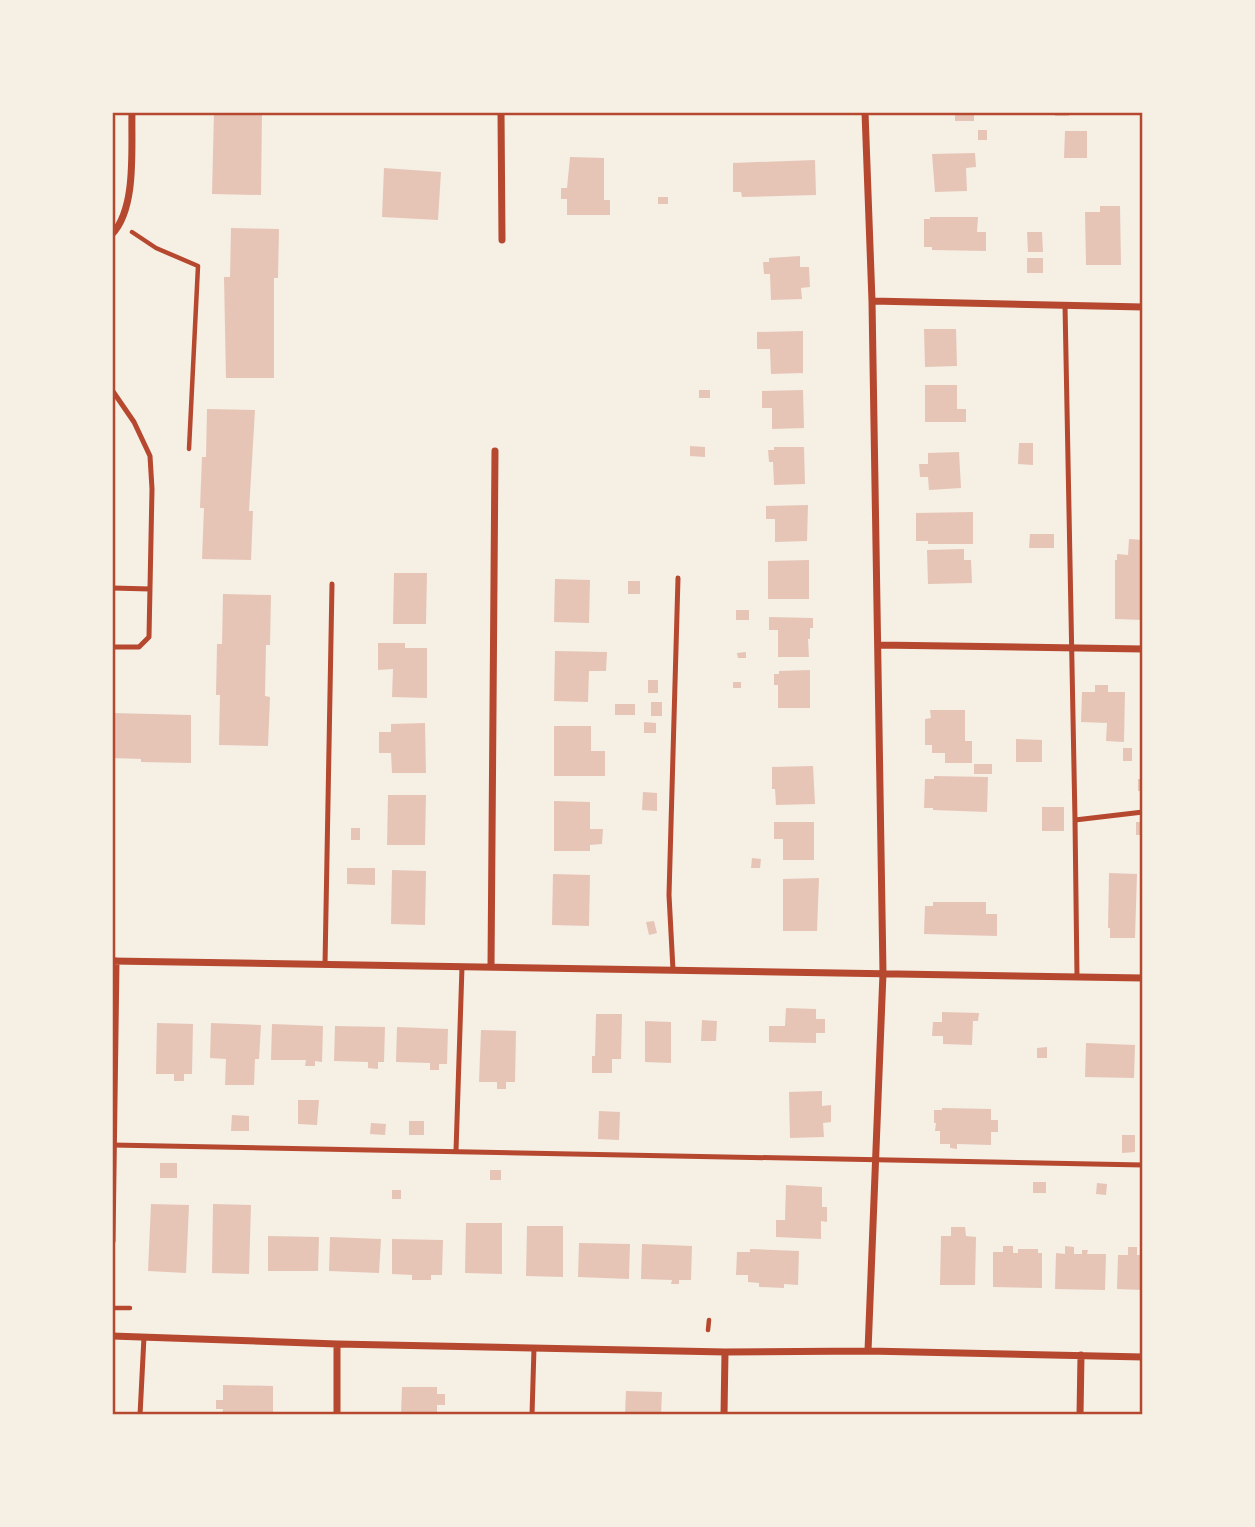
<svg xmlns="http://www.w3.org/2000/svg" width="1255" height="1527" viewBox="0 0 1255 1527" font-family="'PT Sans',sans-serif">
<rect width="100%" height="100%" fill="#f6efe4"/>
<path fill="#e6c5b7" d="M214,112H262L261,195L212,194Z
M955,112H974V121H955Z
M1055,112H1069V116H1055Z
M978,130H987V140H978Z
M1065,131H1087V158H1064Z
M975,153L976,167L966,168L967,191L935,192L932,154Z
M570,157L604,158V200H610V215H567V199H561V188H567Z
M815,160L816,195L742,197L741,192H733V163Z
M384,168L441,172L438,220L382,217Z
M658,197H668V204H658Z
M1100,206H1120L1121,265H1086L1085,212H1100Z
M930,217H978L977,232H986V251L932,250V247H924V219H930Z
M231,228L279,229L278,278H274V378H226L224,277H230Z
M1027,232H1042L1043,252H1028Z
M800,256V267H809L810,287L801,288L802,299L771,300L770,274H764L763,262H769V258Z
M1027,258H1043V273H1027Z
M924,329H956L957,366L925,367Z
M803,331V373L771,374L770,349H757V332Z
M925,385H957V409H966V422H925Z
M699,390H710V398H699Z
M803,390L804,428L772,429V408H762V391Z
M207,409L255,410L249,511H253L251,560L202,559L204,508H200L202,457H206Z
M1019,443H1033V465L1018,464Z
M690,446L705,447V457L690,456Z
M774,447H804L805,484L774,485L773,462H769L768,450H774Z
M959,452L961,488L929,490L928,477H920L919,464H928V453Z
M808,505L807,541L775,542V519H766V506Z
M973,512V544H928V541H916V513Z
M1030,534H1054V548H1029Z
M1129,539L1143,540V620L1115,619V560H1117V554L1128,555Z
M964,549V560H971L972,583L928,584L927,550Z
M809,560V599H768V561Z
M394,573H427L426,624H393Z
M555,579L590,580L589,623L554,622Z
M628,581H640V594H628Z
M223,594L271,595L270,645H266L265,696L270,697L268,746L219,745L220,695H216L217,644H222Z
M736,610H749V620H736Z
M769,617L813,618V628H810V639H808L809,657H778V630H769Z
M378,643H405V648H427V698L392,697L393,669L378,670Z
M555,651L607,652L606,671H589L588,702L554,701Z
M746,652V658H738L737,653Z
M810,670V708H778V685H774V674H779V671Z
M648,680H658V693H648Z
M733,682H741V688H733Z
M1095,685H1108V692H1125L1124,742L1106,741L1107,723L1081,722L1082,692H1095Z
M651,702H662V716H651Z
M615,704H635V715H615Z
M930,710H965V741H972V763H945V753H932V745H925V719L931,718Z
M112,713L191,715V763L141,762V759L112,758Z
M644,722L656,723V733H644Z
M425,723L426,773H392L391,753H379V732H391V724Z
M554,726H591V751H605V776H554Z
M1016,739L1042,740V762H1016Z
M1123,748H1132V761H1123Z
M974,764H992V774H974Z
M813,766L815,804L776,805L775,789H772V767Z
M934,776L988,777L987,812L933,810V808H924L925,779H934Z
M1138,779H1143V791H1138Z
M643,792L657,793V811L642,810Z
M388,795H426L425,845H387Z
M554,801L590,802V829H603L602,844L590,845V851H554Z
M1042,807H1064V831H1042Z
M774,822H814V860H783V839H774Z
M1136,822H1143V835H1136Z
M351,828H360V840H351Z
M752,858L761,859L760,868H751Z
M347,868H375V885L347,884Z
M392,870L426,871L425,925L391,924Z
M1109,873L1137,874L1135,938H1110V928H1108Z
M553,874L590,875L589,926L552,925Z
M819,878L817,931H783V879Z
M933,902H986V914H997V936L924,934L925,906H933Z
M654,921L657,933L649,935L646,922Z
M786,1008L816,1009V1019H825V1033H816V1043L769,1042V1026H785Z
M942,1012L979,1013L978,1021H973L972,1045L943,1044V1036H932L933,1022H942Z
M596,1014H622L621,1059H612V1073H592V1056H595Z
M702,1020L717,1021L716,1041H701Z
M645,1021L671,1022V1063L645,1062Z
M157,1023L193,1024L192,1074H184V1081H174V1074H156Z
M211,1023L261,1025L259,1059H255L254,1085H225L226,1059L210,1058Z
M272,1024L323,1026L322,1062L315,1061V1066H305L306,1060H271Z
M335,1026L385,1027L384,1062H378V1069L368,1068V1062L334,1061Z
M397,1027L448,1029L447,1064H439V1070H430V1063L396,1062Z
M481,1030L516,1031L515,1082H506V1089H497V1082H479Z
M1086,1043L1135,1045L1134,1078L1085,1077Z
M1047,1047V1058H1037V1048Z
M822,1091V1106L831,1105V1122L823,1123L824,1137L790,1138L789,1092Z
M298,1100H319L317,1125L298,1124Z
M942,1108L991,1109V1120H998V1132H991V1145L957,1144V1149L950,1148V1144H940V1131H935L936,1123H934V1110H942Z
M599,1111L620,1112L619,1140L598,1139Z
M232,1115L249,1116V1131H231Z
M409,1121H424V1135H409Z
M371,1123L386,1124L385,1135L370,1134Z
M1122,1135H1135V1152L1122,1153Z
M160,1163H177V1178H160Z
M490,1170H501V1180H490Z
M1033,1182H1046V1193H1033Z
M1097,1183L1107,1184L1106,1195L1096,1194Z
M786,1185L822,1187V1207H827V1222L821,1221V1239L776,1237V1220H785Z
M392,1190H401V1199H392Z
M151,1204L189,1205L186,1273L148,1271Z
M213,1204L251,1205L249,1274L212,1273Z
M466,1223H502V1274L465,1273Z
M527,1226H563V1277L526,1276Z
M951,1227H965L966,1236L976,1237L975,1285H940L941,1236H951Z
M268,1236L319,1237L318,1271H268Z
M330,1237L381,1239L379,1273L329,1271Z
M392,1239L443,1240L442,1275H431V1280H412V1275L392,1274Z
M579,1243L630,1244L629,1279L578,1277Z
M642,1244L692,1246L691,1280H679V1284H671L672,1280L641,1279Z
M1003,1246H1013V1253H1018V1249H1038V1253H1042V1288L993,1287V1252H1003Z
M1065,1246L1074,1247V1254H1082V1250H1088L1087,1254H1106L1105,1290L1055,1289L1056,1253L1065,1254Z
M1128,1247H1137V1255H1143V1290L1117,1289L1118,1255H1128Z
M750,1249L799,1251L798,1285L784,1284V1288L759,1287V1283L748,1282V1275H736L737,1252H750Z
M223,1385L273,1386V1415H222L223,1409H216V1400H223Z
M402,1387H437V1394H445V1405H437V1415H401Z
M626,1391L662,1392L661,1415H625Z"/>
<g fill="none" stroke-linecap="round" stroke-linejoin="round">
<path stroke="#b5482f" stroke-width="4.5" d="M132,232L156,248L198,266L189,449
M112,1308H130
M708,1330L709,1320"/>
<path stroke="#b5482f" stroke-width="5" d="M1065,305L1075,820
M112,390L134,422L150,456L152,489L149,637L139,647H112
M112,588L150,589
M325,965L332,584
M673,970L669,895L678,578
M1077,977L1075,820L1143,812
M112,1145L1143,1165
M456,1151L462,967
M140,1415L144,1337
M532,1415L534,1348"/>
<path stroke="#b5482f" stroke-width="7" d="M501,112L502,240
M865,112L872,301L883,973L868,1351
M112,234C137,208 131,147 132,112
M872,301L1143,307
M878,645L1143,649
M112,961L1143,978
M491,967L495,451
M112,1241L116,961
M112,1336L337,1344L725,1352L868,1351L1143,1357
M337,1415V1344
M724,1415L725,1352
M1080,1415L1081,1355"/>
</g>
<rect width="1255" height="1527" fill="none" stroke="#f6efe4" stroke-width="228"/>
<rect x="114" y="114" width="1027" height="1299" fill="none" stroke="#b5482f" stroke-width="2.5"/>
</svg>
